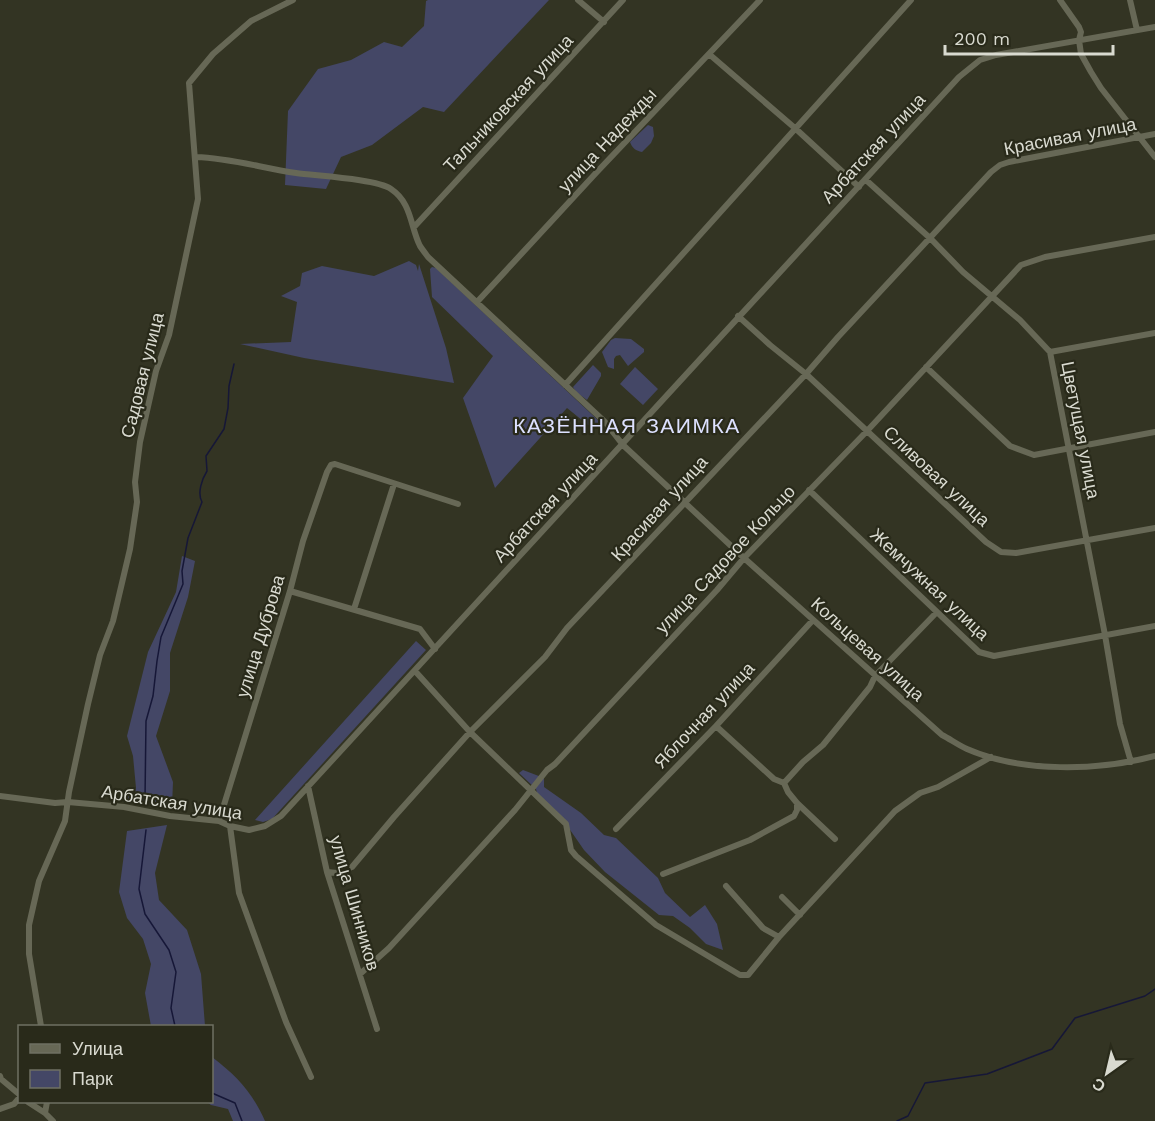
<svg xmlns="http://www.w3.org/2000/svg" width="1155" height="1121" viewBox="0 0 1155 1121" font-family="'Work Sans',sans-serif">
<rect width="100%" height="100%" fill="#333423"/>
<path fill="#444766" d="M428,0H549L444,112L423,107L372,145L341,157L326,189L285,185L288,111L318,69L351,60L384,42L402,47L424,26L426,1Z
M648,125L653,127L654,136L651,143L642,152C636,151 632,148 630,142Z
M409,261L416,265L418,271L419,264L446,348L454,383L304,358L240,344L291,342L297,302L281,296L300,286L302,273L322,266L374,276Z
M432,267L436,268L601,423L588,425L567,408L495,488L463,398L493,356L432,297L430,269Z
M615,338L631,339L644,349V352L628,366L620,355L616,356L614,359V369L608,367L602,352L611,340Z
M593,365L601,373V376L587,400L576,392L573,387Z
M635,367L658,389L643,405L620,384Z
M182,556L195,561L188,597L170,653V691L156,736L173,782L172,806L123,802L136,788L133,756L127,736L148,652L176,592Z
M416,641L426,650L272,819L263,822L255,820Z
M523,770L544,778V787L581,813L604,835L616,838L658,878L665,893L690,917L705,905L717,924L723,950L706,944L690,928L673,916L659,915L605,872L584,850L566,824L537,793L536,789L519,773Z
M167,825L155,873L159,900L187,930L201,974L205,1026H151L145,993L151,964L143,939L127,918L119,892L127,831Z
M212,1057C237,1076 252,1092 265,1121H233L228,1109L211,1105L207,1102H212Z"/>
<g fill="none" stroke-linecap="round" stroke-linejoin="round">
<path stroke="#161737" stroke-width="1.5" d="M145,799L146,721L153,696L157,661L161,637L183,584L182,571L188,538L202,502C197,493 202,479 207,471L206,456L224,429L228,408L229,386L234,364
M146,830L139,889L145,914L169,950L176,972L171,1008L175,1026
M212,1093L235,1103L242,1121
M897,1121L908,1116L925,1083L987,1074L1052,1049L1075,1018L1145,996L1155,989"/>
<path stroke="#676856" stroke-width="6" d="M578,0L604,22
M1060,0L1079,27L1081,32L1079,40L1081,54L1091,72L1101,88L1155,157
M1130,0L1137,30
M709,54L796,129L859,187
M196,157C230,158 262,168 296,173C317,176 376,179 391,189C412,203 410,226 420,246C422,249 425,253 428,257L605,422L623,445L744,558L942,735C950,739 958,745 967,749C1022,773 1098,771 1155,756
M866,180L931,239L963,272L1020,320L1050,352L1105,635L1120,724L1131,762
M415,226L623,0
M477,302L595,174L760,0
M738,316L770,345L806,374L986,542L1001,552L1016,553L1155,528
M1050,352L1155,333
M926,367L1010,446L1034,455L1155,432
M565,385L911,0
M809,490L979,652L994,656L1155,626
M290,591L420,629L435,649
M354,609L394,484
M415,671L470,732L566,824L571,850L576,856L656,925L740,975H748L779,937
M716,726L774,779L784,783
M308,786L327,872L377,1029
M0,796L55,803L68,802L124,807L170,816L219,821L230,826L249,830L265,826L281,816L959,77L980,60L996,55L1155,27
M797,803L835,839
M219,821L290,591L303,541L327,472L331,465L335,464L458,504
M230,826L239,893L286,1022L311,1077
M616,829L716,726L813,620
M327,872L337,873L352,867L394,817L470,732L545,657L567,628L806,374L838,337L991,172L1000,165L1009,162L1155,134
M663,874L750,840L794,816L797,810V803L788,792L784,783L803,762L823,745L870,687L875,676L936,613
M726,886L763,928L779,937L895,811L920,793L938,787L991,757
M782,897L800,915
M360,974L389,948L515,810L547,770L555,764L717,590L744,558L867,431L1021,265L1045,257L1155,237
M41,1026L29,954V925L39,881L65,821L69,792L88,704L100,655L113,621L130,549L137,502L135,482L140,442L156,371L169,335L198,199L189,83L213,54L251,21L293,0
M0,1076L1,1079L20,1095
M28,1102L45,1113L53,1121
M0,1109L14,1104L20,1097
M45,1113L47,1102"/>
</g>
<g text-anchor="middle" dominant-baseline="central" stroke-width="4.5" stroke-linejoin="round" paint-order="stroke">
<g font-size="18" fill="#d9dad0" stroke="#292a1a">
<text transform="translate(508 103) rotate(-47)">Тальниковская улица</text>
<text transform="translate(1070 136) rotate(-11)">Красивая улица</text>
<text transform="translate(607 140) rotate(-47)">улица Надежды</text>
<text transform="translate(873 148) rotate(-47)">Арбатская улица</text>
<text transform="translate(142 375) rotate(-76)">Садовая улица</text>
<text transform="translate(1081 430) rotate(79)">Цветущая улица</text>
<text transform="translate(937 476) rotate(43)">Сливовая улица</text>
<text transform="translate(545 507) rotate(-47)">Арбатская улица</text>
<text transform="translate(659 508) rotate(-48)">Красивая улица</text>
<text transform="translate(725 559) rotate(-47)">улица Садовое Кольцо</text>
<text transform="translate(930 584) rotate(43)">Жемчужная улица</text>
<text transform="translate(260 636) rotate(-73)">улица Дуброва</text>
<text transform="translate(868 649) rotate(42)">Кольцевая улица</text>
<text transform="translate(704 715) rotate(-47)">Яблочная улица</text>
<text transform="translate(172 802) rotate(9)">Арбатская улица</text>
<text transform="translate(355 903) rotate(74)">улица Шинников</text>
</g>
<g font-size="21" letter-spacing="1.5" fill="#dde1ff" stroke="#292a1a">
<text x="627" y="425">КАЗЁННАЯ ЗАИМКА</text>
</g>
</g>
<rect x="18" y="1025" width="195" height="78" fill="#292a1a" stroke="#6f7063" stroke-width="1.5"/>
<rect x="30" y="1044" width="30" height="9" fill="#676856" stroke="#6f7063" stroke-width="1.5"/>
<text x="72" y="1055" font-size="18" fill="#d9dad0">Улица</text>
<rect x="30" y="1070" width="30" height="18" fill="#444766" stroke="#6f7063" stroke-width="1.5"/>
<text x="72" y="1085" font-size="18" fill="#d9dad0">Парк</text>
<g transform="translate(1107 1073) rotate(214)" stroke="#292a1a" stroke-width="4.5" paint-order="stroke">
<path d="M0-4.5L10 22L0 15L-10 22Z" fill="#d9dad0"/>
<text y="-9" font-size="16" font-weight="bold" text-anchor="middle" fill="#d9dad0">С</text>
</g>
<path d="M945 45v9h168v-9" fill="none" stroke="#d9dad0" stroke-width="3"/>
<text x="954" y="45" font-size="18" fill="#d9dad0" stroke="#292a1a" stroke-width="4.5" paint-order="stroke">200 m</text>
</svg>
